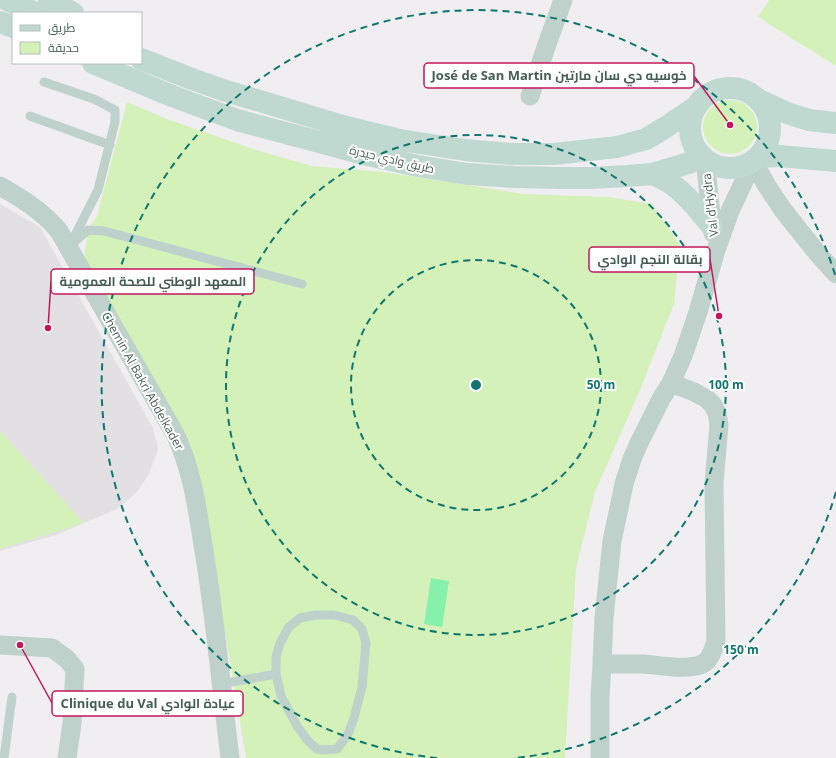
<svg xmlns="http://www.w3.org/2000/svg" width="836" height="758" viewBox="0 0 836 758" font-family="'Open Sans',Cairo,sans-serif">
<rect width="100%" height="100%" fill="#f1eef1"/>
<path fill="#e2e0e3" d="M0,204L40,227L153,428L158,449L149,474L136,493L117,509L56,535L0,551Z"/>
<path fill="#d4f1ba" d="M769,0H836V66L758,17Z
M703 127a27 27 0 1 1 54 0a27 27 0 1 1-54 0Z
M127,102L167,119L253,149L312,166L384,172L524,194L608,197L652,204L680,245L674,304L640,390L595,492L576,568L565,758H246L228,649L191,449L84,258L88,230L97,216Z
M0,431L84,523L0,549Z"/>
<path fill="#85f1ab" d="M431,578L449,581L442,627L424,624Z"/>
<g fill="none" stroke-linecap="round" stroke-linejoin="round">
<path stroke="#bed1ca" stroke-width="9" d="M44,82L94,99L115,110V122L98,190L69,247L88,230L104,231L302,284
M30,116L110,145
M316,615H334L353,620L362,629L366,643L362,687L354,718L348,734L337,749L322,750L317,749L309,742L297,726L281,696L276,674V657L280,643L289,627L300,618Z
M221,684L276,674
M4,758L12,697"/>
<path stroke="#bed1ca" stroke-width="19" d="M530,96L546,47L563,0
M705,159L713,233
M753,161L767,186L783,210L818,254L836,274
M0,186C23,199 42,211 59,231L175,434C192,469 197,507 203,545C215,615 221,687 230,758
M0,645L52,648L67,659L75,669L72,723L67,758
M602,664C616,664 629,664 643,664C659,665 688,671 702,664C710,661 713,650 716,641L714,483L719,425L717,413L713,405L707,399L694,392L671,383
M600,758V696L602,664L604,618L612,541L624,484L632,459L639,443L661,399L671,383L683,356L698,312L716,250L730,211L753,162"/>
<path stroke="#c0d9d0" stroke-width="22" d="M7,0L35,13
M49,0L73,13
M0,22L13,27
M141,59L192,79L223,90L346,127L400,140L465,150L511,154H554L617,147L646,139L666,127L697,106
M93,63L172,96L237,120L368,155L418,166L467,174L515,177L559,178H591L627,176L652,174L689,163L702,156
M690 128a40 40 0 1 1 80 0a40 40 0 1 1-80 0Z
M759,100L787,113L809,120L836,123
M759,157L780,156L836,161
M652,174C657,176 662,178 667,181C685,192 698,210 712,226"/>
</g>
<g fill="none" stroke="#0f766e" stroke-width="2" stroke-dasharray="7 5">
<circle cx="476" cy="385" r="125"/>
<circle cx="476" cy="385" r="250"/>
<path d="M836 492A375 375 0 0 1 515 758M437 758A375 375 0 1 1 836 278"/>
</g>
<g text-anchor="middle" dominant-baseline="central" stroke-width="4" stroke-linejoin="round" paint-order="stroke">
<g font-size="12" fill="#455d54" stroke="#fff">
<text transform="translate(392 159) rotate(13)">طريق وادي حيدرة</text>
<text transform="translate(710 205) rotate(-97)">Val d'Hydra</text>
<text transform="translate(143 381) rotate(61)">Chemin Al Bakri Abdelkader</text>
</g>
</g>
<circle cx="476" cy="385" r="6" fill="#0f766e" stroke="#fff" stroke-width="2"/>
<g font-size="12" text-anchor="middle" font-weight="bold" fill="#0f766e" stroke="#fff" stroke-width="4" stroke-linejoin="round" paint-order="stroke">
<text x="601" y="389">50 m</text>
<text x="726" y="389">100 m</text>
<text x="741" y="654">150 m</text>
</g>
<path fill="none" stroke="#c2185b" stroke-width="1.5" d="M730 125L694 76M719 316L710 259M48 328L51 281M20 645L52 703"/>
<g fill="#c2185b" stroke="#fff" stroke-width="1.5">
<circle cx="730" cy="125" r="4"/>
<circle cx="719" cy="316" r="4"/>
<circle cx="48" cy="328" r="4"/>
<circle cx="20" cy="645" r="4"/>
</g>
<g fill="#fff" stroke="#c2185b" stroke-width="1.5">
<rect x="424" y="63" width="270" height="25" rx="4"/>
<rect x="589" y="247" width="121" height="25" rx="4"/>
<rect x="51" y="269" width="203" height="25" rx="4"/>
<rect x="52" y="691" width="191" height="25" rx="4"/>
</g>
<g font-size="13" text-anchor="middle" font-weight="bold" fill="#455d54">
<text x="559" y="80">José de San Martin خوسيه دي سان مارتين</text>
<text x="650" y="264">بقالة النجم الوادي</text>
<text x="153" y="286">المعهد الوطني للصحة العمومية</text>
<text x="148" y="708">Clinique du Val عيادة الوادي</text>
</g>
<rect x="12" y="12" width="130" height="52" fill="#ffffff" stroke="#b5bebb"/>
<rect x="20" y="25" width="20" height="6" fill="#c0d9d0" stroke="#b5bebb"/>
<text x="48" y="32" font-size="12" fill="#455d54">طريق</text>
<rect x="20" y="42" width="20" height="12" fill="#d4f1ba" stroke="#b5bebb"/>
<text x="48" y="52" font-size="12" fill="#455d54">حديقة</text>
</svg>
